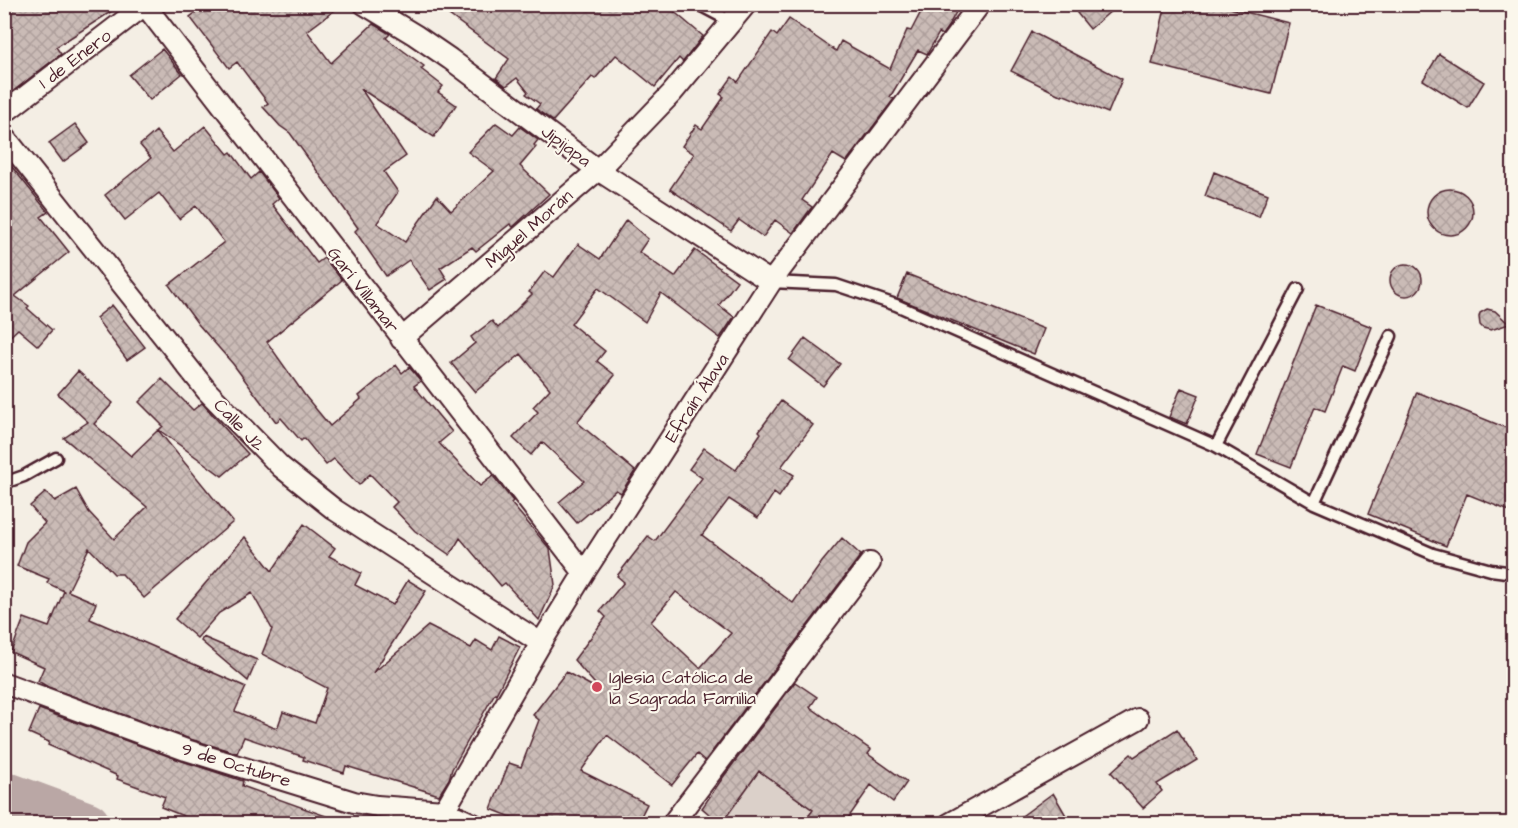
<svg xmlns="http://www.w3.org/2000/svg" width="1518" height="828" viewBox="0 0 1518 828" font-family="'Architects Daughter',sans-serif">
<defs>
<pattern id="building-cross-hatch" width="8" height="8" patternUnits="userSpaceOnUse" patternTransform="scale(1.5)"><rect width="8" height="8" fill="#cabbb6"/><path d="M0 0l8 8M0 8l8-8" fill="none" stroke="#afa09d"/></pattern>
</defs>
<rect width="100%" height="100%" fill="#f4eee4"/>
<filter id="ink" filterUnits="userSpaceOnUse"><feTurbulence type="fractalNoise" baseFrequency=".0167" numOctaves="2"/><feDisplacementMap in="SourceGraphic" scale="12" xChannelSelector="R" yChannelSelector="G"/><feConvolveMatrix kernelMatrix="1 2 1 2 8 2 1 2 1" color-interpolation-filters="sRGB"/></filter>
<g filter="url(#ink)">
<path fill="#dbd0c9" stroke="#92787a" stroke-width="1.5" d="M759,771L813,810L803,823H722Z"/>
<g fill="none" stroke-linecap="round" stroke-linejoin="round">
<path stroke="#baa7a5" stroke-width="44" d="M4,793L88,824"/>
</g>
<path fill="url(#building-cross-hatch)" stroke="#4a1f2b" stroke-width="1.5" fill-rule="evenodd" d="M4,4H123L56,47L61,54L12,92L4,82Z
M207,4H343L307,31L331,63L373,24L390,34L386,38L424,66L421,69L443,86L438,92L456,105L434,137L361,89L406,156L384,172L398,192L377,223L405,242L437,196L451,211L494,171L468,152L496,123L513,135L520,127L538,140L534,145L536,147L520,166L549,194L513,227L510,224L476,251L472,247L440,268L447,279L430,290L409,260L386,276L355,231L358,228L290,133L280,126L263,107L268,103L237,62L229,68L190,17Z
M434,4H665L703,36L683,62L679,58L655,87L616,55L595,79L592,77L553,121L536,109L540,104L526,94L528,92L517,78L506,86L496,78L509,59Z
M925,4H943L956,12L949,25L942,35L939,33L927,54L918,50L890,97L894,99L846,162L833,154L802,200L812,207L793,233L775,220L763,237L739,220L731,231L670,189L694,154L682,146L696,125L702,129L724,97L720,94L732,77L738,82L772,32L777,36L789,19L836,51L841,41L890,69L907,30L911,31Z
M1087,4H1119L1090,29L1077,13Z
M1166,4H1214L1289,23L1271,94L1152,64Z
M1032,32L1122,79L1108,113L1062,94V96L1011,71Z
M162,49L182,74L150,100L129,75Z
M1439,54L1484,82L1468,108L1423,80Z
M75,124L89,143L63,162L49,143Z
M205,126L228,154L231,152L251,179L259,172L279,198L272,204L317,263L324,258L342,280L267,342L306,397L330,426L361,399L359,396L396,365L402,373L409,367L421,381L414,386L452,432L439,443L480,486L493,476L513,501L511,503L550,549L555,585L539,620L505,583L501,586L460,538L450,555L415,531L392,507L397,502L370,474L359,485L334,459L326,465L304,438L301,441L281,418L276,422L233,364L198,324L169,285L224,242L196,206L179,219L159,193L125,220L105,195L151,158L140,145L156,131L173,152Z
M4,157L48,212L41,217L69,252L15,296L29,306L27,308L52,330L38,346L18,329L4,342Z
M1214,172L1268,194L1259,217L1205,196Z
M1427 212a23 23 0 1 1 46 0a23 23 0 1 1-46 0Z
M626,220L648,239L639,252L675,277L695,250L737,281L719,305L734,317L720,338L661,293L645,322L598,288L571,324L605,351L597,361L615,375L577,422L635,471L621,493L616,490L577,523L559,502L584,481L542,442L531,455L513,438L538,412L533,407L550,389L521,354L475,392L451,363L475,343L471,337L492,321L498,328L532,294L529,292L545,271L554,277L578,244L600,259Z
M1390 280a16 16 0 1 1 32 0a16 16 0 1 1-32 0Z
M907,274L1044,329L1034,354L897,298Z
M112,305L145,347L127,360L96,318Z
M1316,305L1372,327L1355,371L1343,366L1325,411L1315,407L1291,467L1257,454Z
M1487,309L1495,311L1509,324L1491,330L1483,328L1480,325L1479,317L1480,313Z
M805,338L840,364L823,386L789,360Z
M78,371L113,403L94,424L131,456L158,430L233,522L144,598L122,574H114L89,548L68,591L96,603L90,619L246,687L235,711L277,729L283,712L315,723L327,688L262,654L272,629L252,593L219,613L197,638L175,619L245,537L272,571L304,524L335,548L329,556L361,573L355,585L393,605L408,580L426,591L373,673L428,626L471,648L476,640L492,650L499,636L520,647L496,694L495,693L452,769L449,779L439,795L346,766L344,773L303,760L304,757L244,737L237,753L190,739L48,687L38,681L44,667L11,652L24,618L49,627L64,591L47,583L49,579L17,566L26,542L45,523L30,506L46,492L55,501L76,489L89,512L114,539L147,507L64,438L88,422L58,394Z
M162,379L193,410L202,403L248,454L222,476L159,430L163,426L139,402Z
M1181,388L1199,395L1187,424L1169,417Z
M1417,392L1514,431V513L1467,494L1446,546L1368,514Z
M781,401L813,425L781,467L794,475L779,497L774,493L758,518L729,499L702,535L793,603L822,562L842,538L861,555L705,761L697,754L672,785L607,735L581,771L647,804L637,824H529L491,809L509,763L521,767L539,720L533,715L566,672L601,691L574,660L606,617L600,611L624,582L617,576L648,536L655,541L702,478L689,469L704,448L736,470L761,433L759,431ZM676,592L731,633L700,668L651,622Z
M203,637L257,660L248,681L201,641Z
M795,682L817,697L810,707L871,750L868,754L907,782L893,802L871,785L844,824H803L813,810L759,771L721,824L702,808L724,776Z
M39,709L182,761L243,781L242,786L337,820V824H203L161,807L165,797L117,779L118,776L48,745L49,742L29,733Z
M1177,729L1197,760L1157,784L1162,791L1143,808L1111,772L1131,754L1134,757Z
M1053,793L1071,824H1011Z"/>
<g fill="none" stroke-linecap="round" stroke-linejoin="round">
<g stroke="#4a1f2b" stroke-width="15">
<path id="lane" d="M698,4L732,22
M771,282L836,285L896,305L1216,446L1314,503L1433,554L1491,570L1514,573
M1216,446L1298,289
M4,483L24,476L56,458
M1314,503L1391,336"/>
</g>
<g stroke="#4a1f2b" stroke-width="24">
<path id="street" d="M144,4L584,573
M364,4L415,35L450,59L598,170L771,282
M4,113L146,4
M4,136L207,391L281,467L335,510L541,643
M401,339L598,170L672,93L746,4
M4,683L186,750L354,802L377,806L444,811L473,824
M444,811L541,643L584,573L771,282L980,4
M672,824L870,563
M949,824L1138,719"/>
</g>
<use href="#lane" stroke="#fbf7ec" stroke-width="10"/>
<use href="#street" stroke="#fbf7ec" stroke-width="20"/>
</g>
</g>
<circle fill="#d1495b" stroke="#fbf7ec" stroke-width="2" cx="597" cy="687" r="6"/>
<g text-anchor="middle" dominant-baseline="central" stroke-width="4.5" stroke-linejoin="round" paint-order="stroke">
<g font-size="18" fill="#4a1f2b" stroke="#fbf7ec">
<text transform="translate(75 59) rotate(-37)">1 de Enero</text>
<text transform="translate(566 146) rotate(37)">Jipijapa</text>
<text transform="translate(529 229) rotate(-41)">Miguel Morán</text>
<text transform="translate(363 290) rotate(52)">Garí Villamar</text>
<text transform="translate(697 398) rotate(-57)">Efraín Álava</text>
<text transform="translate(239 425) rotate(46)">Calle J2</text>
<text transform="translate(236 765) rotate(17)">9 de Octubre</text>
</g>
<g font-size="18" fill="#4a1f2b" stroke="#fbf7ec" text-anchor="start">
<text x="609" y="677">Iglesia Católica de<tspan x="609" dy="21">la Sagrada Familia</tspan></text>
</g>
</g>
<rect width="1518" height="828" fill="none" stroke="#fbf7ec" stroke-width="24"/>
<rect x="12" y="12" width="1494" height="804" fill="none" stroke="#4a1f2b" stroke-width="2" filter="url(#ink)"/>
</svg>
